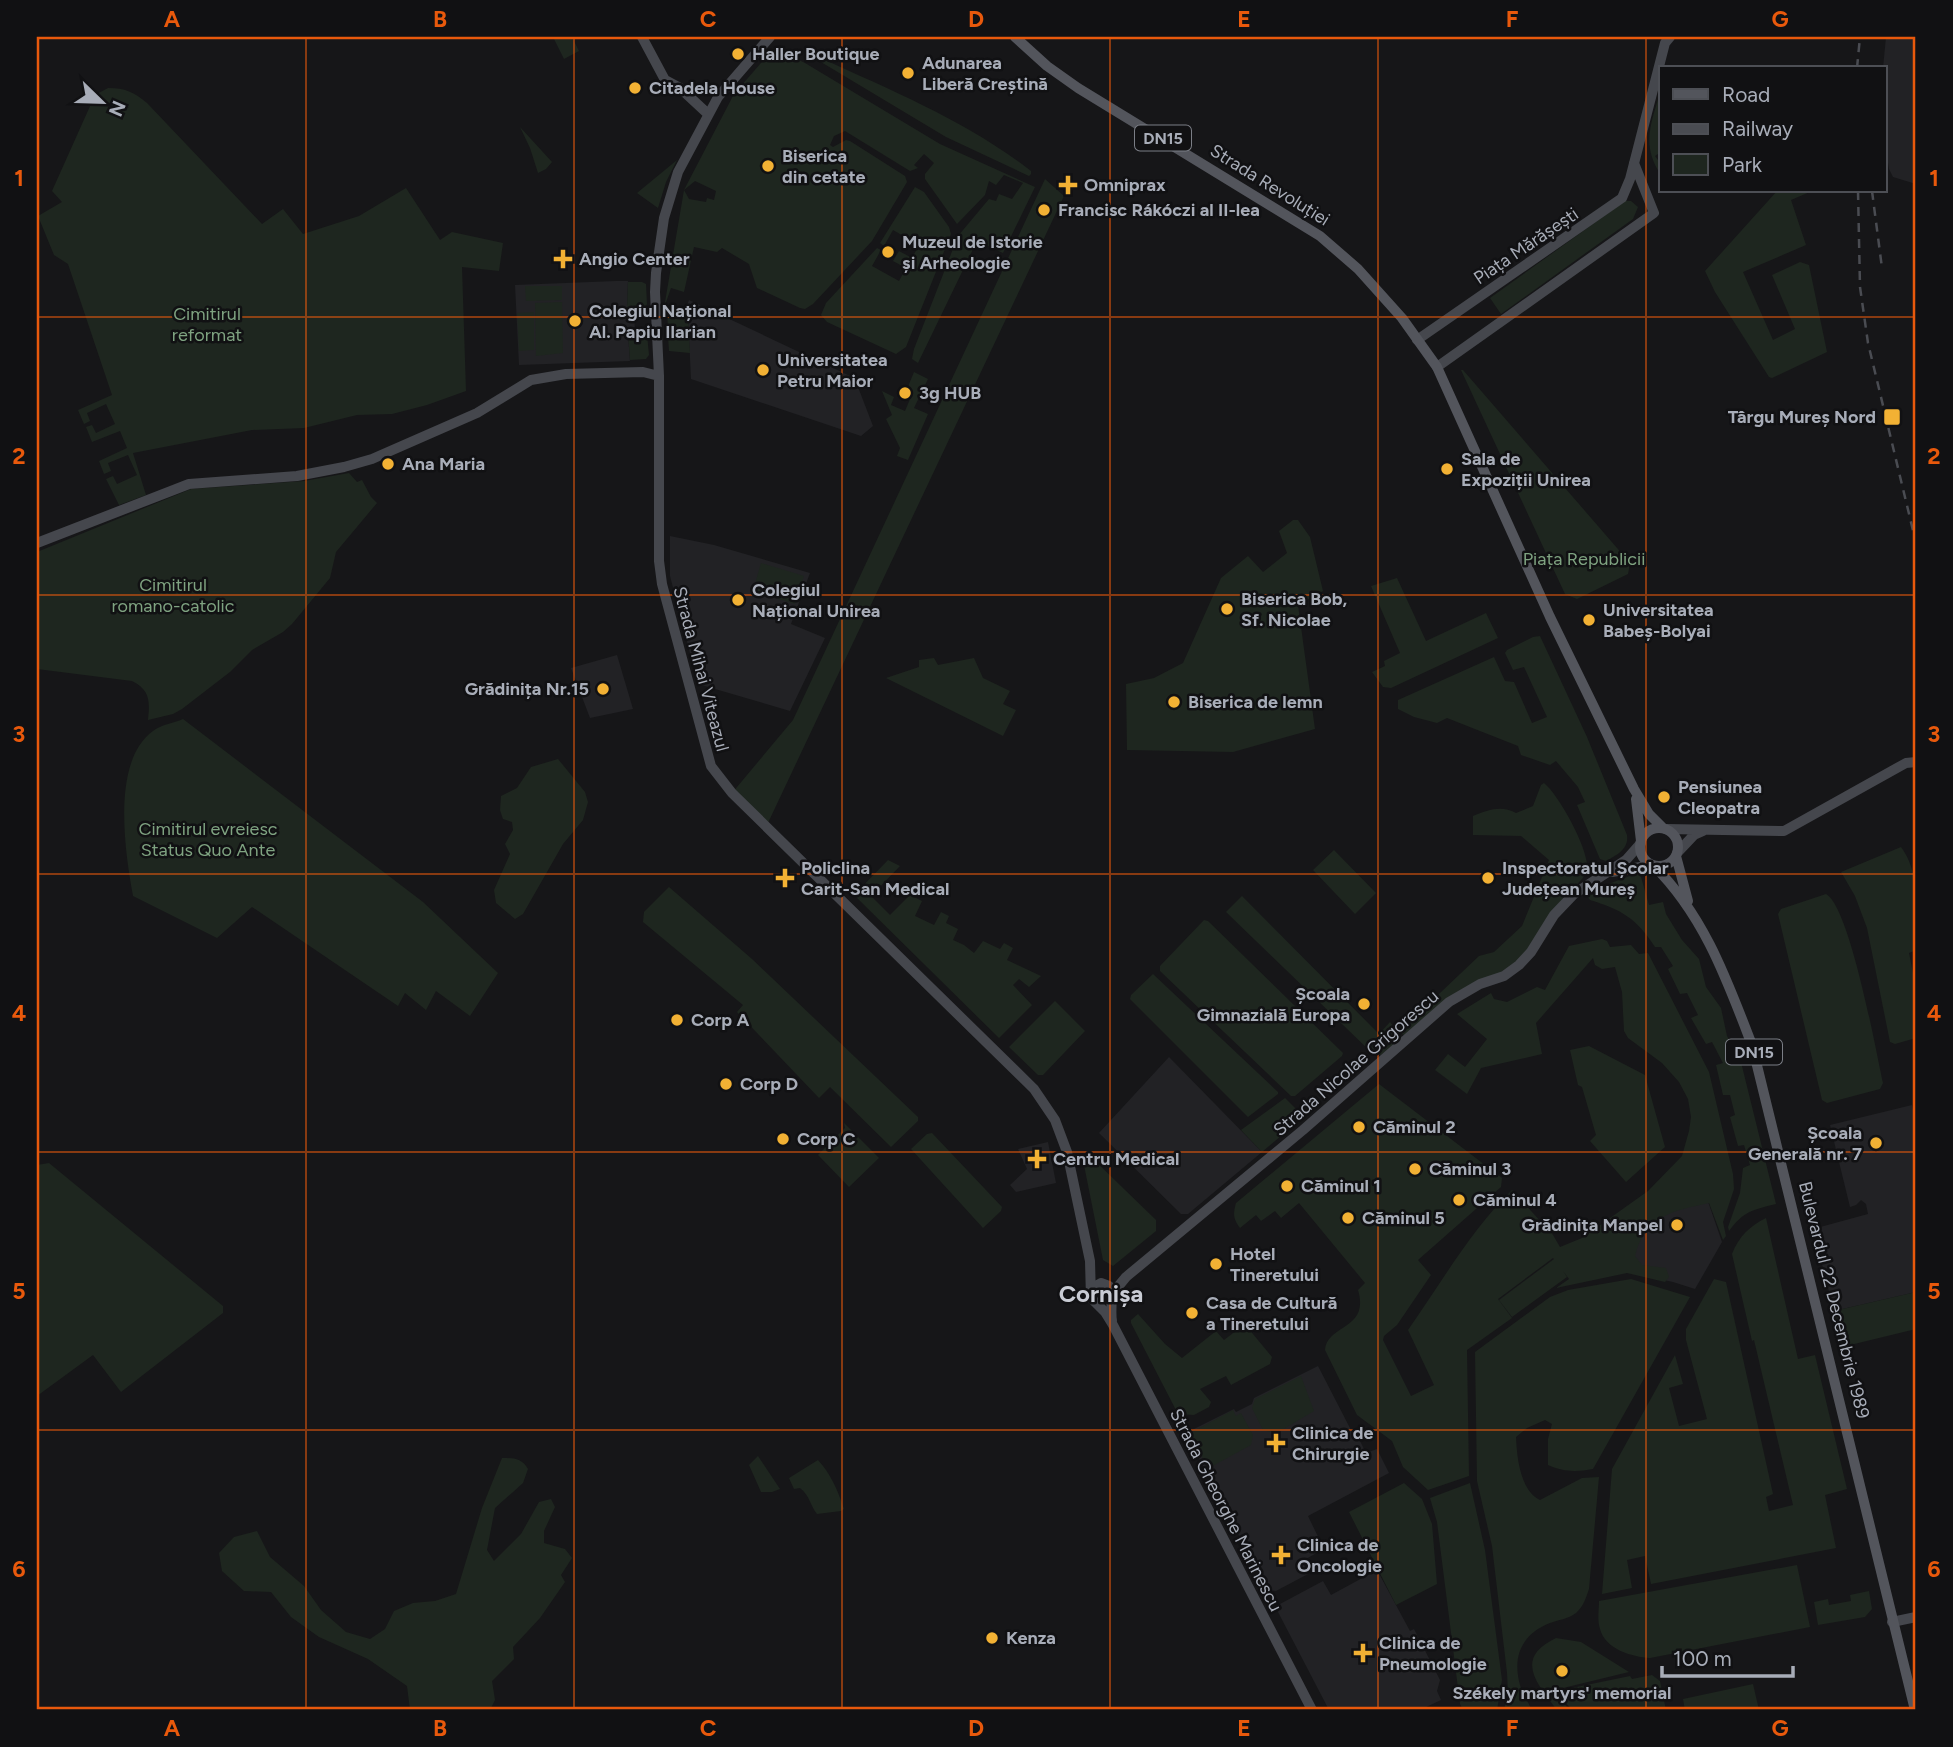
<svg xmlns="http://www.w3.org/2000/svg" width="1953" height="1747" viewBox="0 0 1953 1747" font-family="Figtree,sans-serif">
<rect width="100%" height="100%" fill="#161618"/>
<path fill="#222225" d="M1886,37H1916V184L1893,177L1889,169L1885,144L1887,75L1883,68Z
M616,281H628L627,309H634L635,333H628L630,361L519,365L515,285Z
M689,300L865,383L858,387L873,426L861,436L691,379L688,317L683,315Z
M670,536L714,545L810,573L791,624L825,638L790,711L698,684L670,576Z
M617,655L633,709L590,718L571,668Z
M1169,1057L1262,1152L1188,1214H1181L1099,1133Z
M1912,1105L1916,1123V1292L1834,1311L1813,1229L1868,1214L1866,1204L1861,1200L1856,1205L1850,1207L1830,1125Z
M1048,1142L1056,1183L1016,1192L1010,1185L1027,1169L1018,1149Z
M1704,1190L1722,1242L1695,1289L1673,1282L1627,1272L1619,1244L1654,1209Z
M1318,1366L1352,1432L1355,1431L1366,1453L1377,1449L1389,1473L1308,1516L1324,1549L1302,1561L1308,1574L1276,1591L1267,1590L1188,1437L1190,1431L1234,1409L1236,1412L1252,1404L1254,1398Z
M1377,1570L1410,1631L1414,1629L1440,1680L1437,1691L1441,1700L1420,1710H1329L1278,1612L1280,1604L1323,1581L1331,1595Z"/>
<path fill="#1e261f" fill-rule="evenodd" d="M553,37H572L579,51L564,59Z
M774,48L805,63L940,144L1035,187L1003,253L977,241L918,363L912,359L914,349L958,236L989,199L996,201L999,194L1012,199L1023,183L1004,175L996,185L989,181L985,195L957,224L925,179V174L934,163L924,154L914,165L918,168L910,171L845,131L834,136L830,145L833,147L846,140L850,141L905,176L907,182L872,241L813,304L805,309L800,308L757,288L749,264L722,248L717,252L694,247L684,292L671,288L664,308L684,190L734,94ZM695,181L716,191L714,200L707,198L706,202L689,199L684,190Z
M823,59C895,92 968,122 1031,171V174L1029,176L946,137L821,62Z
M108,88C125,88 134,92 147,103L262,224L283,209L303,234L359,216L406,188L440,240L452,232L503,243L499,271L462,267L466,391L427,405L392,414L357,415L304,428L252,430L133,453L146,495L119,505L106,479L113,476L117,484L137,475L128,455L108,463L111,471L104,474L99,461L127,448L120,431L92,442L86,427L92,425L96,433L115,424L106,404L87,413L90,421L84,424L78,410L112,395L68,264L54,255L38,216L62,202L52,191L95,95Z
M1661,89V152L1655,156L1661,164V175C1640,144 1652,122 1661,89Z
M520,127L552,162L546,169L538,173L530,148Z
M677,160L666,182L658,208L637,193Z
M1045,179L1064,196L767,825L732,793L793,720Z
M915,187L924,192L949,227L951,234L906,347L896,354L827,322L821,315L826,303L877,248L881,250L872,266L899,281L906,268L893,261L899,251L912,258L919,245L893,230L884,246L880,243Z
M1777,191H1812L1791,200L1806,245L1743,272L1773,340L1795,329L1772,275L1800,262L1809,265L1827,352L1772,378L1769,377L1715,292L1705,271Z
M1625,201H1631L1638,207L1633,219L1501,314L1490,298Z
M628,282H642L646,284L647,304L645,308L627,309Z
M525,286H562V300L526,301Z
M562,302L563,353L536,356L535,303Z
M667,309L688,317L689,330L668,331Z
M534,312V350L519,351L517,313Z
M628,333L647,334L649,355L646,359L630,360Z
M668,336H689L690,353L669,351Z
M1461,370H1463L1630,563L1628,574L1577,599L1565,594Z
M914,372L928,379L914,408L928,414L908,460L897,456L900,448L886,419L892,415L882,391L894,397L891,405L905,411L913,392L907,389Z
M349,473L357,482L362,480L371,497L377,503L336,552L330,578L292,624L283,632L252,650L230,672L182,709L173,714L148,720C150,701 150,690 132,681L37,669V552L191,489L304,481Z
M1293,520H1298L1310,537L1323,591L1298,605L1315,729L1233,752L1127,750L1126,684L1154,678L1183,663L1221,578L1248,556L1263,572L1287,553L1279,531Z
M761,563L804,576L795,604L753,591Z
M1397,578L1426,641L1486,613L1498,638L1391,688L1383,687L1372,672L1385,666L1384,661L1400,653L1371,586Z
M1540,636L1587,737L1627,835C1629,849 1617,855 1606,861L1600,859L1577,805L1585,802L1578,787L1556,761L1550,765L1521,755L1518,746L1447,718L1437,723L1414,717L1398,709V700L1494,657L1505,681L1514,682L1532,723L1547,717L1524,667L1513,670L1505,653L1507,650L1533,637Z
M934,658L938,665L974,658L983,678L1010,691L1003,704L1016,710L1003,736L886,678L919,667V660Z
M183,719L423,902L498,973L470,1016L436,991L426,1010L405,993L398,1006L252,907L217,938L133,896C125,852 111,761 153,731C160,725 174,723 183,719Z
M558,759L585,792L588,802L583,820L563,844L523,914L515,919L496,903L494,890L510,854L505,844L513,830L512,822L503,819L500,810L501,796L517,788L531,767Z
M1544,783C1559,795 1589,850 1587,868C1586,880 1571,888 1564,897C1546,918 1536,943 1517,963L1406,1036L1402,1034L1401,1030L1479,956L1494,952L1522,926L1549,860L1521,836L1473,835V816C1488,810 1501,805 1516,813L1533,806L1541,785Z
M1901,847C1922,875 1916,917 1916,950L1909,953L1916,988V1038L1895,1044L1890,1042L1867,928L1855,896L1841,872Z
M1334,850L1376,893L1355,914L1313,870Z
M888,860L900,866L871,896L890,915L910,895L922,901L915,916L934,925L941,912L949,916L946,923L958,929L953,940L964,945L974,953L983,941L1000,949L1004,943L1013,948L1007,960L1041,976L1029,987L1019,979L1013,985L1032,1005L999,1038L854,895Z
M1635,874H1640L1641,877L1649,905L1663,902L1666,914L1682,940L1699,959L1706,987L1721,1008L1727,1036L1740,1058L1776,1204C1752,1210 1744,1211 1729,1231L1728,1227L1740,1193L1743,1168L1750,1165L1744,1145L1738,1146L1730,1117L1735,1115L1730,1095H1723L1716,1065L1723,1063L1712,1042L1706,1044L1691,1018L1698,1015L1687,993L1680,994L1668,969L1673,966L1661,947H1655C1636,918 1622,910 1590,900L1587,896L1603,886Z
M669,887L752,959L918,1117V1121L891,1147L830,1087L819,1098L737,1012L743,1005L643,922L644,912Z
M1826,894C1850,907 1876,1051 1883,1083L1880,1089L1827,1103L1822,1100L1778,914L1781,909Z
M1242,896L1379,1034L1390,1022L1402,1037L1381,1055L1372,1053L1226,912Z
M1204,920L1208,921L1343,1053L1342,1056L1295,1096H1291L1160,971V966Z
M1602,939L1607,941L1610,947L1631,945L1639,954L1648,953L1709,1072L1733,1174L1734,1189L1723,1222L1726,1236L1723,1240L1709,1203C1673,1211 1645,1215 1635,1256L1642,1265L1666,1268L1669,1277L1665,1282L1627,1273L1556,1288L1569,1279L1563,1271L1567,1277L1512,1317L1499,1300L1554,1259L1553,1258L1498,1299L1512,1318L1467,1350L1469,1476L1428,1490L1403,1467L1392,1441L1357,1415L1325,1350C1327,1324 1370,1330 1358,1290L1365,1283L1299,1203L1281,1218L1275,1211L1261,1221L1256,1215L1240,1228C1233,1219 1233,1214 1236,1203L1379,1084L1502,1178L1501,1187L1418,1260L1431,1275L1397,1325L1384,1336L1383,1340L1411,1396L1434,1385L1408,1330C1441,1283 1471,1230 1512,1190L1553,1235L1560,1247L1582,1238L1648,1191L1682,1156L1689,1131L1691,1117L1688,1099L1679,1082L1662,1063L1628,1038L1624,1031L1622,992L1615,967L1602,969L1595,965L1593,958L1536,1023L1542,1054L1481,1068L1467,1094L1435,1070L1448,1054L1465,1067L1487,1039L1457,1014L1491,993L1494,999L1507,1002L1537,987L1545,990L1569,946Z
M1153,974L1278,1092V1094L1248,1117L1130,999L1131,995Z
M1055,1001L1085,1031L1043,1075H1038L1009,1047Z
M1589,1046L1645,1075L1665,1147L1626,1182L1590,1141L1596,1135L1582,1087L1578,1085L1570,1050Z
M1285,1098L1302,1115V1118L1262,1152L1241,1130Z
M844,1123L879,1158L849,1187L818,1155L845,1128Z
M932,1133L1002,1207L1001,1211L983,1228L911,1149L927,1134Z
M1090,1156L1156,1220V1231L1113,1266L1103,1260L1083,1160Z
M49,1163L223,1306V1313L121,1392L93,1355L37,1396V1165Z
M1766,1218L1798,1359L1815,1355L1847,1489L1825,1495L1836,1548L1651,1584L1645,1556L1627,1560L1632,1588L1602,1594L1612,1469L1675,1355L1683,1384L1669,1388L1679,1426L1707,1419L1686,1340V1329L1714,1279L1726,1282L1773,1494L1766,1497L1769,1511L1793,1505L1754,1340L1752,1341L1732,1254C1739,1236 1750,1226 1766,1218Z
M1631,1279L1690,1297L1593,1469C1576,1472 1564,1472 1548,1465V1439L1552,1424L1545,1420L1527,1428L1516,1437C1517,1458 1520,1490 1540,1500L1582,1478L1599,1477L1589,1589C1586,1598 1583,1607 1576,1613C1568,1619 1558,1620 1550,1623C1522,1634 1512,1656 1520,1685C1523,1694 1528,1702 1532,1710H1504L1508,1693L1507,1673L1492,1546L1477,1481L1475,1352L1550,1297L1568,1290Z
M1916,1292V1329L1846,1346L1842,1345L1834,1311Z
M1138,1314L1165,1344L1182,1358L1216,1331L1224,1340L1241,1327L1248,1328L1272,1357L1270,1364L1231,1385L1226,1376L1200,1389L1211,1402L1209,1407L1194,1415L1178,1414L1131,1323V1320Z
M1301,1376L1314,1411L1277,1433L1263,1430L1252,1408L1255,1399Z
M1233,1410L1236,1416L1241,1413L1253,1435L1251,1445L1209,1468L1190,1437L1192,1432Z
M758,1456L780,1489L772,1492H761L749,1465Z
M502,1458C513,1458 522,1458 528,1469L523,1483L495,1508L487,1550L494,1561L521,1534L539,1502L551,1499L555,1507L544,1531V1543L565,1549L572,1558L561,1575L565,1582L540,1618L513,1647L514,1659L492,1681L495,1700L490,1710H410L407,1686L368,1659L319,1637L291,1617L271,1592L244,1591L222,1571L219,1553L234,1537L257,1531L270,1557L304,1586L321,1610L346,1632L370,1639L385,1629L394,1611L413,1603L435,1601L456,1594L482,1508Z
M818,1460C831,1474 838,1491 844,1509L841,1511L817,1514C810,1505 810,1496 800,1488L794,1489L789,1478Z
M1404,1483L1422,1499L1432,1524L1437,1584L1396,1605L1349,1512Z
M1470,1483L1485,1550L1502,1680L1497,1710H1463L1460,1704L1437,1522L1430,1498Z
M1797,1565L1810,1627L1650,1658C1632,1657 1605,1649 1600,1629C1597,1620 1599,1610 1599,1601Z
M1869,1591L1872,1609L1865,1617L1818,1625L1814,1602L1828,1599L1829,1605L1851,1601L1850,1595Z
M1556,1638L1581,1642L1629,1672L1559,1689L1562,1700L1569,1710H1557C1536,1683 1514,1658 1556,1638Z
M1652,1675L1660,1681L1666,1710H1575C1566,1707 1563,1698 1562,1690L1630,1676L1632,1679Z
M1753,1684L1759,1710H1685L1683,1699Z"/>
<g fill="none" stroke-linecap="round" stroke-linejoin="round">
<path stroke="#45474d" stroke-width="10" d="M642,37L665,80L680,88L708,114
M770,37L718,97L678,172L664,218L656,273L655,292L659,376V561L662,584L711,766L732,793L1034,1089L1055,1120L1067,1152L1090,1261L1091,1298L1105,1312L1113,1325L1312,1710
M1417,340L1622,198L1630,179L1665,43L1670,37
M1437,367L1654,213L1634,163
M37,543L189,484L297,476L344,467L372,459L477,413L531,380L566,374L643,372L659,376
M1666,829L1784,831L1906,763L1916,762
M1677,853L1694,835L1703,831
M1612,872L1651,865
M1091,1289L1101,1283L1109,1286C1114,1295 1110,1310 1112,1321
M1112,1294L1126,1277L1303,1130L1449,1002L1480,984L1504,976L1519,965L1531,952L1554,915L1574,894L1626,860L1641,843
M1892,1622L1916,1617"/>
<path stroke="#53555c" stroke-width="10" d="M1015,37L1047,66L1078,88L1320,236L1358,269L1402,318L1437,367L1550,617L1634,789L1649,814L1663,828
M1636,799L1641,841
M1640 847a19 19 0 1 1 38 0a19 19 0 1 1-38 0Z
M1676,856L1688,901
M1653,865C1704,915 1727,980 1752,1045L1915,1710"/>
<path stroke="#4a4c52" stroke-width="2.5" stroke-dasharray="9 7" stroke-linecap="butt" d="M1857,68L1860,37
M1858,191L1860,287L1868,343L1916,543
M1872,191L1882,268"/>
</g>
<path fill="none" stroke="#e8590c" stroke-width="2" stroke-opacity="0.55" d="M306,37V1710M574,37V1710M842,37V1710M1110,37V1710M1378,37V1710M1646,37V1710M37,317H1916M37,595H1916M37,874H1916M37,1152H1916M37,1430H1916"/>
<g fill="#f2b134" stroke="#111113" stroke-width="2.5">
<circle cx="738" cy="54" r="7"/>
<circle cx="908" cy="73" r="7"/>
<circle cx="635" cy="88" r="7"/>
<circle cx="768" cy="166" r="7"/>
<path d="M1064.5 174.5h7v7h7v7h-7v7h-7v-7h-7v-7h7z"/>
<circle cx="1044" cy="210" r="7"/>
<circle cx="888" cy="252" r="7"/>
<path d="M559.5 248.5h7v7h7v7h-7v7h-7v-7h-7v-7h7z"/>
<circle cx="575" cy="321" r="7"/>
<circle cx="763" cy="370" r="7"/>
<circle cx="905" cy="393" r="7"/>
<rect x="1883" y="408" width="18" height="18" rx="3.5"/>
<circle cx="388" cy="464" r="7"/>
<circle cx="1447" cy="469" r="7"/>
<circle cx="738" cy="600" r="7"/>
<circle cx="1227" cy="609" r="7"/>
<circle cx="1589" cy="620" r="7"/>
<circle cx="603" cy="689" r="7"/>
<circle cx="1174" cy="702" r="7"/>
<circle cx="1664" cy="797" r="7"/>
<path d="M781.5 867.5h7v7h7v7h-7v7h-7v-7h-7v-7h7z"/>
<circle cx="1488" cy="878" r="7"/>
<circle cx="1364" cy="1004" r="7"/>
<circle cx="677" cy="1020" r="7"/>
<circle cx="726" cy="1084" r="7"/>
<circle cx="1359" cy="1127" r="7"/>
<circle cx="783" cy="1139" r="7"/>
<circle cx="1876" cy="1143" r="7"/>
<path d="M1033.5 1148.5h7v7h7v7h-7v7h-7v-7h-7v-7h7z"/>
<circle cx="1415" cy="1169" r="7"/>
<circle cx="1287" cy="1186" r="7"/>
<circle cx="1459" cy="1200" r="7"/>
<circle cx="1348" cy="1218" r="7"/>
<circle cx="1677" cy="1225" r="7"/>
<circle cx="1216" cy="1264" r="7"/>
<circle cx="1192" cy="1313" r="7"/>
<path d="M1272.5 1432.5h7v7h7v7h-7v7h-7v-7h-7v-7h7z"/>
<path d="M1277.5 1544.5h7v7h7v7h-7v7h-7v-7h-7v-7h7z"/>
<circle cx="992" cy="1638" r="7"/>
<path d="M1359.5 1642.5h7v7h7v7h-7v7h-7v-7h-7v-7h7z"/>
<circle cx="1562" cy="1671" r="7"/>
</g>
<g text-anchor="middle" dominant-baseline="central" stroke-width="5" stroke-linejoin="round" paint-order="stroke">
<g fill="#111113" stroke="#7b7e86" stroke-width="2">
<rect x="1135" y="125.5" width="56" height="25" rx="5"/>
<rect x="1726" y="1039.5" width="56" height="25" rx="5"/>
</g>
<g font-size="16" font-weight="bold" fill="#a8adb8">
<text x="1163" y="138">DN15</text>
<text x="1754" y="1052">DN15</text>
</g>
<g font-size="18" font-weight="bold" fill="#a8adb8" stroke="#111113" text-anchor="start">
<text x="752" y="54">Haller Boutique</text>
<text x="922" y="63">Adunarea<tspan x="922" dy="21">Liberă Creștină</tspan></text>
<text x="649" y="88">Citadela House</text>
<text x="782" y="156">Biserica<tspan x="782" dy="21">din cetate</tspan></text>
<text x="1084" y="185">Omniprax</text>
<text x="1058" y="210">Francisc Rákóczi al II-lea</text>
<text x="902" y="242">Muzeul de Istorie<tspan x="902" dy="21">și Arheologie</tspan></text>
<text x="579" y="259">Angio Center</text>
<text x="589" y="311">Colegiul Național<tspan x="589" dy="21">Al. Papiu Ilarian</tspan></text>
<text x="777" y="360">Universitatea<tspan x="777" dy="21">Petru Maior</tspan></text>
<text x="919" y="393">3g HUB</text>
<text x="1876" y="417" text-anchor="end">Târgu Mureș Nord</text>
<text x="1461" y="459">Sala de<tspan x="1461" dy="21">Expoziții Unirea</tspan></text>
<text x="402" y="464">Ana Maria</text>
<text x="752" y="590">Colegiul<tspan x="752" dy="21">Național Unirea</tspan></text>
<text x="1241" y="599">Biserica Bob,<tspan x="1241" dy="21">Sf. Nicolae</tspan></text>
<text x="1603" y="610">Universitatea<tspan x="1603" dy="21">Babeș-Bolyai</tspan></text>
<text x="589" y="689" text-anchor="end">Grădinița Nr.15</text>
<text x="1188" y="702">Biserica de lemn</text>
<text x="1678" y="787">Pensiunea<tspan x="1678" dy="21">Cleopatra</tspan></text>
<text x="801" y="868">Policlina<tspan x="801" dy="21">Carit-San Medical</tspan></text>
<text x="1502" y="868">Inspectoratul Școlar<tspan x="1502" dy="21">Județean Mureș</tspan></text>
<text x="1350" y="994" text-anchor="end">Școala<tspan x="1350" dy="21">Gimnazială Europa</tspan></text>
<text x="691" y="1020">Corp A</text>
<text x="740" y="1084">Corp D</text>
<text x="1373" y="1127">Căminul 2</text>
<text x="1862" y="1133" text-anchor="end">Școala<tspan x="1862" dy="21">Generală nr. 7</tspan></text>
<text x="797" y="1139">Corp C</text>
<text x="1053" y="1159">Centru Medical</text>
<text x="1429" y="1169">Căminul 3</text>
<text x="1301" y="1186">Căminul 1</text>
<text x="1473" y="1200">Căminul 4</text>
<text x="1362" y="1218">Căminul 5</text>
<text x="1663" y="1225" text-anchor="end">Grădinița Manpel</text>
<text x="1230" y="1254">Hotel<tspan x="1230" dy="21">Tineretului</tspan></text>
<text x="1206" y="1303">Casa de Cultură<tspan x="1206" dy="21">a Tineretului</tspan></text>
<text x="1292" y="1433">Clinica de<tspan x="1292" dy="21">Chirurgie</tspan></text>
<text x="1297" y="1545">Clinica de<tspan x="1297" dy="21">Oncologie</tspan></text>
<text x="1006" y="1638">Kenza</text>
<text x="1379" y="1643">Clinica de<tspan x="1379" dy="21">Pneumologie</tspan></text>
<text x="1562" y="1693" text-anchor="middle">Székely martyrs' memorial</text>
</g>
<g font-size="18" fill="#a8adb8" stroke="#111113">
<text transform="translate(1270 185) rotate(32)">Strada Revoluției</text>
<text transform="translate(1526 246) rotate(-34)">Piața Mărășești</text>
<text transform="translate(701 669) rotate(75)">Strada Mihai Viteazul</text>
<text transform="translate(1356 1063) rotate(-41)">Strada Nicolae Grigorescu</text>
<text transform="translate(1834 1300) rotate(76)">Bulevardul 22 Decembrie 1989</text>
<text transform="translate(1226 1510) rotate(63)">Strada Gheorghe Marinescu</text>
</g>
<g font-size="18" fill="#7fa381" stroke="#111113">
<text x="207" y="314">Cimitirul<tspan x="207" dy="21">reformat</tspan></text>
<text x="1584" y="559">Piața Republicii</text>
<text x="173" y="585">Cimitirul<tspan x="173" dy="21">romano-catolic</tspan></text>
<text x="208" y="829">Cimitirul evreiesc<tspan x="208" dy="21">Status Quo Ante</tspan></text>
</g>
<g font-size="24" font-weight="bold" fill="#c9ccd4" stroke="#111113">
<text x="1101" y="1293">Cornișa</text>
</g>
</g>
<rect width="1953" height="1747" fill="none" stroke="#111113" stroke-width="77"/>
<rect x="1659" y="66" width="228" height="126" fill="#111113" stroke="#4d4f55" stroke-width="2"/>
<rect x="1673" y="89" width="35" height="10" fill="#53555c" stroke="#4d4f55" stroke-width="2"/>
<text x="1722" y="102" font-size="21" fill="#a8adb8">Road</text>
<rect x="1673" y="124" width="35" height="10" fill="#4a4c52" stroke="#4d4f55" stroke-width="2"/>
<text x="1722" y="136" font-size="21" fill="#a8adb8">Railway</text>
<rect x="1673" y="154" width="35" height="21" fill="#1e261f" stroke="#4d4f55" stroke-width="2"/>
<text x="1722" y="172" font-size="21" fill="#a8adb8">Park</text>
<g transform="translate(102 102) rotate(113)" stroke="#111113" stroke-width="5" paint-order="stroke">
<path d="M0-5L12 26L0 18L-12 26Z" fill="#a8adb8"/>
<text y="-10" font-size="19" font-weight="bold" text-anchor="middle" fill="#a8adb8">N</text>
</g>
<path d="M1662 1666v10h131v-10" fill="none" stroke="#a8adb8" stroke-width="3.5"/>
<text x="1673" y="1666" font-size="21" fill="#a8adb8" stroke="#111113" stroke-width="5" paint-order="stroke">100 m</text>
<rect x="38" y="38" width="1876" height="1670" fill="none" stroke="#e8590c" stroke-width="2.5"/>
<g font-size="23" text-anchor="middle" font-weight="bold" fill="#e8590c">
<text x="172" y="27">A</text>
<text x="440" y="27">B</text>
<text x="708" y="27">C</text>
<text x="976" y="27">D</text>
<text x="1244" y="27">E</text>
<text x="1512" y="27">F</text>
<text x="1780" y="27">G</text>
<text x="19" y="186">1</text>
<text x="1934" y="186">1</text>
<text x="19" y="464">2</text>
<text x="1934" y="464">2</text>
<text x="19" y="742">3</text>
<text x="1934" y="742">3</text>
<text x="19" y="1021">4</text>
<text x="1934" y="1021">4</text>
<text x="19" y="1299">5</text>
<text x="1934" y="1299">5</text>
<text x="19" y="1577">6</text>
<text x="1934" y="1577">6</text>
<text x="172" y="1736">A</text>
<text x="440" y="1736">B</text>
<text x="708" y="1736">C</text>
<text x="976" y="1736">D</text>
<text x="1244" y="1736">E</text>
<text x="1512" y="1736">F</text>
<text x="1780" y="1736">G</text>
</g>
</svg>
